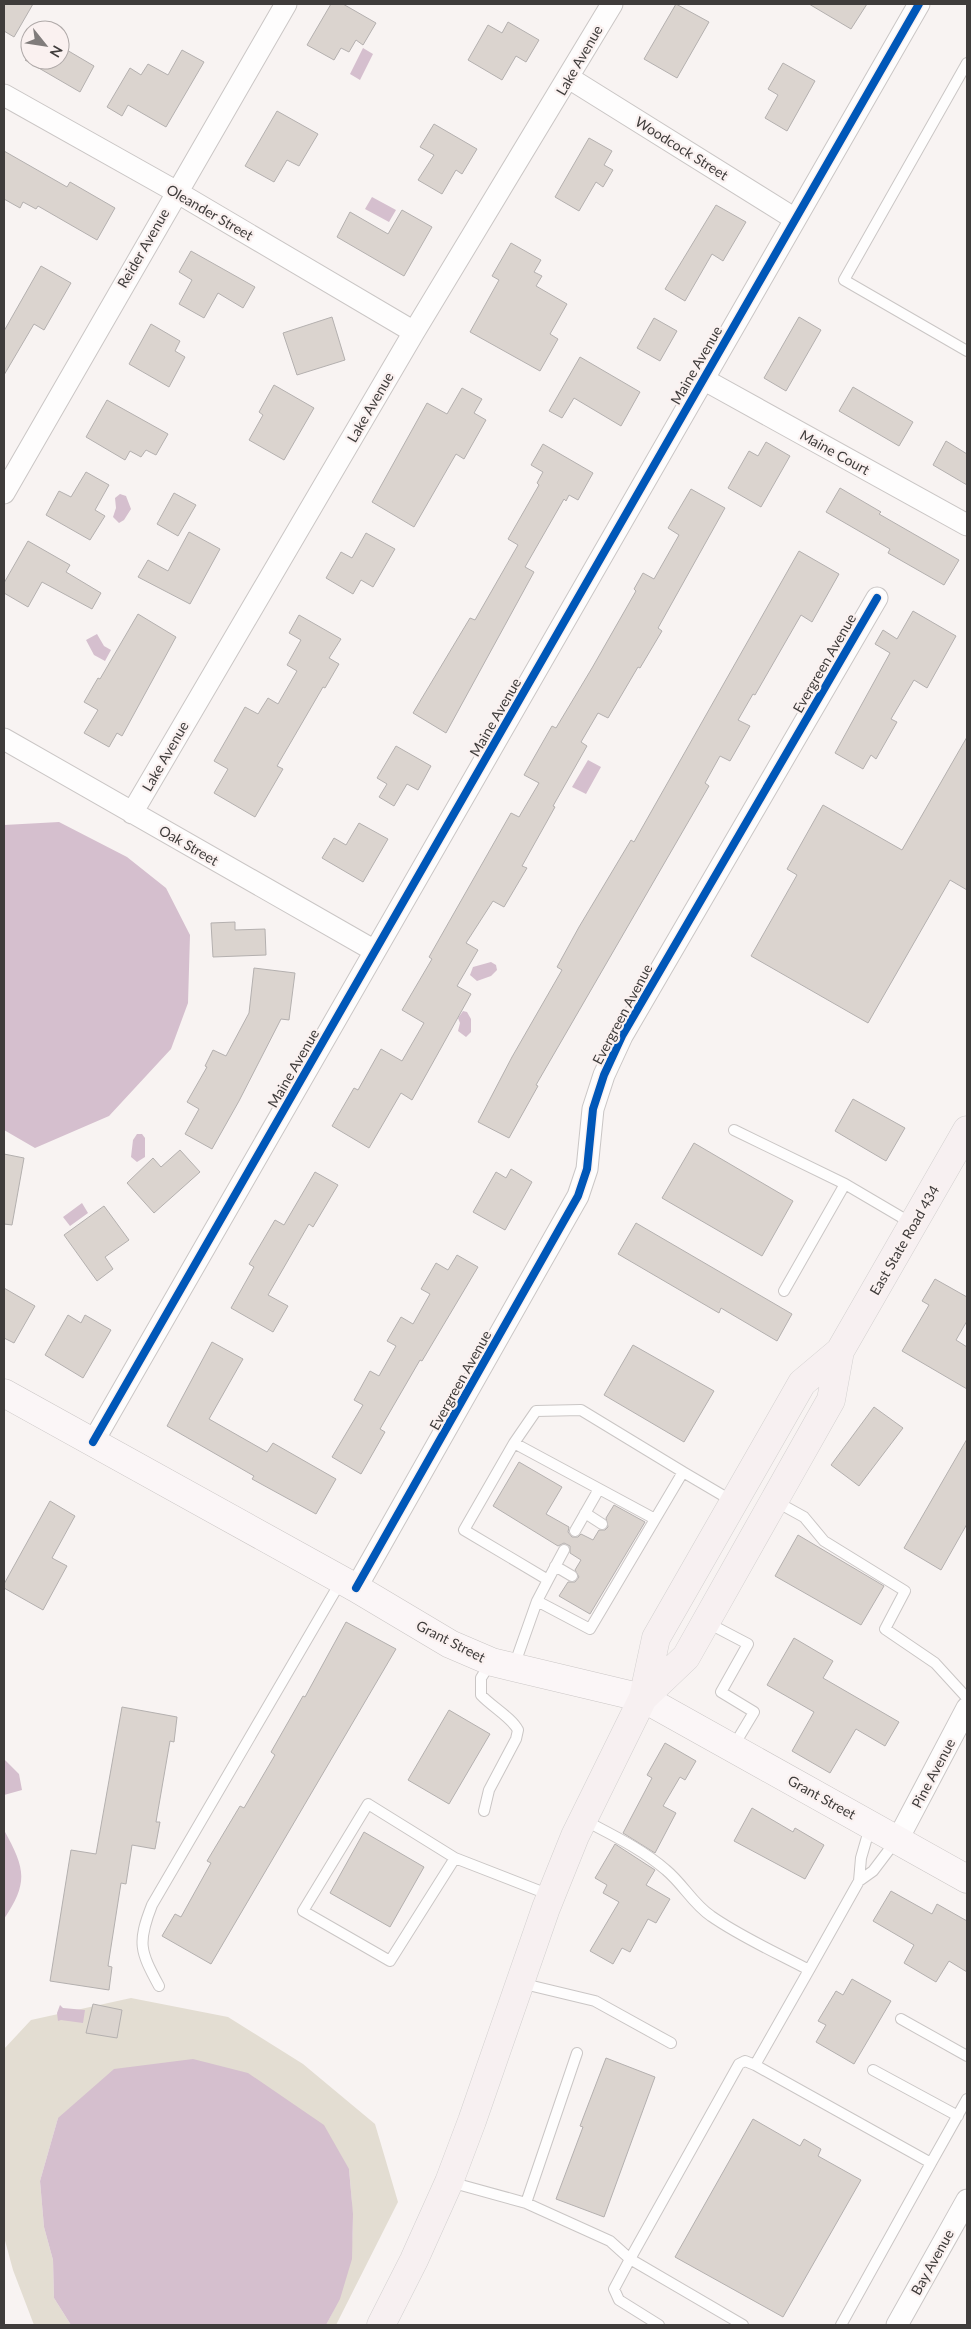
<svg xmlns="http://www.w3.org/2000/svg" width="971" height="2329" viewBox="0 0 971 2329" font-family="Lato,sans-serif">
<rect width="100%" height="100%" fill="#f8f3f2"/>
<path fill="#e3ddd2" d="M131,1998L228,2017L303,2064L375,2124L398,2202L336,2325H326C357,2267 355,2233 349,2169L58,2118L40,2181L44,2227L53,2260L54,2298L71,2325H34L13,2270L4,2237V2049L31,2020Z"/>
<path fill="#d5bfce" d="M363,48L373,54L360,80L350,74Z
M372,197L396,210L389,222L365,209Z
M120,494L126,496L131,509L124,520L119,523L113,517L116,508L115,498Z
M97,634L104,646L111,650L105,661L94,655L86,640Z
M588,760L601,767L586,794L572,787Z
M59,822L127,857L166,888L190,935L188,1003L171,1049L109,1116L35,1148L4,1130V825Z
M491,962L496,965L497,970L491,976L477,981L470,975L473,967Z
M463,1011L467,1012L471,1019V1032L466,1037L458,1031L460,1023L458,1018Z
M137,1134H142L145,1138V1157L137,1162L131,1157L133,1140Z
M82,1203L88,1213L70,1226L63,1217Z
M4,1759L19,1774L22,1790L4,1795Z
M4,1830C25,1868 29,1882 4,1919Z
M60,2005L63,2008L85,2010L83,2023L61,2020L58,2021L57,2013Z
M193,2059L248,2073L324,2125L349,2169L353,2214L352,2259L340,2299L326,2325H71L54,2298L53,2260L44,2227L40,2181L58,2118L114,2069Z"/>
<path fill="#dbd4cf" stroke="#b4b0af" d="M4,4H33L14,37L4,31Z
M331,4H343L376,23L363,45L356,40L349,52L341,48L334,60L307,45Z
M676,4L709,22L677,78L644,59Z
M809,4H867L851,29Z
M508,22L539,40L526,62L516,56L502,80L468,60L488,25L502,33Z
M60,46L94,66L80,92L25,60H60Z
M182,50L204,62L166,127L128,105L122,116L107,107L130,68L141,75L148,64L168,75Z
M783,63L815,81L787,131L765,118L778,95L768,89Z
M277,111L318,134L299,166L287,160L274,182L245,166Z
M434,124L477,149L462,174L456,170L442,194L418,180L434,155L420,147Z
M589,138L612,151L604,165L613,170L603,187L596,182L579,211L555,197Z
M4,151L67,187L70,182L115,208L97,240L38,206L36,209L23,202L20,208L4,199Z
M716,205L746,222L723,261L712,254L685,301L665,289Z
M402,210L432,227L404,276L337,237L350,212L388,234Z
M511,243L541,260L534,272L542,276L536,286L567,304L550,334L558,339L540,371L470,332L499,280L492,276Z
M191,251L255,287L243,308L218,293L204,318L179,304L192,280L179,272Z
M41,266L71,283L44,330L34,324L4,375V331Z
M332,317L345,360L297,375L283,333Z
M799,317L821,330L786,391L764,378Z
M654,318L677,331L660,361L637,348Z
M151,324L180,341L175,351L185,357L169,387L129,364Z
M580,357L640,392L621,426L574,398L562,418L549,411Z
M274,385L314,408L284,460L249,440L263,415L259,412Z
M853,387L913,422L899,446L839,411Z
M462,388L482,399L474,413L486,420L464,459L456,454L414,527L372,502L427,403L447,414Z
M107,400L168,434L156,455L146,450L141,457L130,451L125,460L86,437Z
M946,441L967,454V485L933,465Z
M766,442L790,456L761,507L728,488L749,451L758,456Z
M543,444L593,473L578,500L569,495L566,501L564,499L525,567L534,572L446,733L413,713L470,618L475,620L518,545L508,539L539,485L537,483L543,472L531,465Z
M86,472L109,485L95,510L105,516L90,540L46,515L59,491L71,497Z
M840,488L881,512L879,514L959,560L944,585L888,553L890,549L826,512Z
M691,489L725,508L658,628L662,631L640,668L638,667L608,718L598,713L581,742L587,746L553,806L555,807L522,866L527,868L504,907L493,901L466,943L478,950L457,986L471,994L436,1057L412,1100L401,1093L369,1148L332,1126L354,1088L358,1090L381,1049L402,1061L424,1023L402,1010L432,959L429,957L511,813L519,817L539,783L524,775L552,726L556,728L592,668L636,591L634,589L643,573L654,579L679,535L668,528Z
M174,493L196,505L178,536L157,524Z
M189,532L220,549L190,604L138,577L148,560L168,571Z
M366,533L395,549L373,587L361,580L353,594L326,578L341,552L352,558Z
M28,541L70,565L66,572L101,593L92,609L42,582L28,607L4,593V583Z
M799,551L839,574L812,622L801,615L755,695L753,694L738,720L750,726L730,761L720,756L705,783L709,786L536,1085L538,1086L509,1138L478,1122L512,1057L562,970L557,967L579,927L631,840L634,842Z
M913,611L956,636L927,688L914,680L891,719L897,722L876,759L871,755L863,769L835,753L890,653L875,644L883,630L897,639Z
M138,614L176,637L122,736L117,733L109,747L84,733L98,710L84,702L98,678L100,679Z
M299,615L341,639L329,658L339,664L325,688L323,687L277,766L283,769L255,817L214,793L228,769L214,761L245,707L258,714L268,698L278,704L297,671L287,665L301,640L289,633Z
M967,737V890L950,880L868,1023L751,956L797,875L787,869L823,805L902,850Z
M396,746L431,766L418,790L407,784L394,806L379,797L387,784L377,778Z
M359,823L388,839L363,882L322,858L334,838L346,845Z
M235,922V930L265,929L266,955L213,957L211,923Z
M254,968L295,973L289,1020L281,1019L239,1101L212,1149L185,1134L199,1109L187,1102L207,1067L205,1066L213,1050L226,1056L249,1013Z
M853,1099L905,1128L886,1161L835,1131Z
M694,1143L793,1201L762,1256L662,1198Z
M180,1150L200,1172L154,1213L127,1183L153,1158L161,1167Z
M4,1154L24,1158L12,1225L4,1224Z
M511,1169L532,1182L505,1230L473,1212L496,1172L506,1178Z
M315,1172L338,1185L313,1227L309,1224L268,1295L288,1306L273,1332L231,1308L254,1267L249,1264L275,1220L284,1225Z
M104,1206L129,1240L105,1257L113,1269L97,1281L64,1235Z
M636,1223L792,1314L777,1341L721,1308L719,1313L618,1254Z
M457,1255L478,1267L422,1361L420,1360L380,1429L385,1432L361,1474L332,1457L363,1405L354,1400L370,1371L379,1376L396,1346L387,1341L401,1317L413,1324L430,1294L421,1289L436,1263L448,1270Z
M935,1279L967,1297V1321L956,1340L967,1347V1389L902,1351L929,1305L922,1301Z
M4,1288L35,1306L14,1343L4,1338Z
M68,1315L81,1323L85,1315L111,1330L83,1378L45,1355Z
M212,1342L243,1359L209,1419L267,1452L273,1443L336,1479L316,1514L252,1479L254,1476L167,1426Z
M633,1345L714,1391L684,1442L604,1395Z
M874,1407L903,1428L859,1486L831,1465Z
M967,1439V1524L941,1570L904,1548Z
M519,1462L562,1487L546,1514L569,1527L568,1532L572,1537H578L581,1534L593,1540L599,1530H605L608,1527L606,1518L614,1505L645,1522L590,1614L559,1596L568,1582H575L579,1577L575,1570L581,1560L570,1553V1546L564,1543L558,1546L493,1506Z
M50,1501L75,1516L52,1558L67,1566L43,1610L4,1588V1584Z
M798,1535L884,1586L861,1625L775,1576Z
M346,1622L396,1649L211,1964L162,1936L175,1914L181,1917L211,1863L207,1861L240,1806L244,1808L275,1755L271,1752L303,1696L305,1697Z
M794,1638L833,1661L823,1678L899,1722L885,1746L856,1729L830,1773L792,1751L814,1712L767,1685Z
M122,1707L177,1717L174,1742L170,1741L156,1822H160L155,1849L132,1845L126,1884L121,1883L108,1966L112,1967L109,1990L50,1981L71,1850L96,1854Z
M449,1710L490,1734L449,1804L408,1780Z
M665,1743L696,1761L685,1780L680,1777L663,1806L676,1813L655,1853L623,1833L652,1778L647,1775Z
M752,1808L793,1832L795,1828L824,1845L805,1879L734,1841Z
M364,1832L424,1867L390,1927L330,1893Z
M615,1844L655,1870L646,1885L670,1899L656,1923L648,1919L630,1952L622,1948L613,1964L590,1951L619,1902L603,1893L607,1885L595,1878Z
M891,1891L932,1914L937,1904L967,1921V1972L949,1961L936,1982L904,1963L914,1945L873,1921Z
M852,1979L891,2001L854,2064L816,2042L826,2025L818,2021L836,1991L843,1995Z
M93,2004L122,2010L117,2038L86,2033Z
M606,2058L655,2077L604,2217L556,2199L583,2127L580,2126Z
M753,2119L800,2146L804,2139L821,2149L818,2156L861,2180L783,2317L675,2257Z"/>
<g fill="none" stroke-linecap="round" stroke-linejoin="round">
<g stroke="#cac6c5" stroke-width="12">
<path id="lane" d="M967,63L844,280L967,351
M734,1130L845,1184
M784,1291L845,1184L913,1224
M514,1443L655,1519
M775,1501L804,1517L824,1541L905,1591L885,1629L935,1663L967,1698
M585,1513L602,1524
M575,1531L599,1489
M555,1566L572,1576
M548,1580L564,1550
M537,1601L548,1580L464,1530L514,1443L536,1411L581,1410L683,1472
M706,1622L748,1644L721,1692L754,1712L733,1747
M514,1666L537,1601L590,1629L683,1472L734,1502
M484,1811L489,1790L516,1739L518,1730C512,1718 491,1706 481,1695V1678L491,1662
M584,1820C612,1835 642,1849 666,1870C683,1884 693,1904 711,1916C741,1937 777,1953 809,1970L859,1881L861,1858L870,1827
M455,1858L390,1961L303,1911L368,1804L455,1858L550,1895
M859,1881L873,1871L895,1842
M809,1970L755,2065L931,2163L967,2099
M520,1983L595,2001L671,2043
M159,1986C140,1951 137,1943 152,1905L341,1581
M901,2019L967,2056
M873,2070L958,2116
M450,2182L526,2203L577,2053
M526,2203L610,2241L630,2259L614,2289L619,2300L659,2325
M743,2325L630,2259L739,2064L745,2061L755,2065
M841,2325L931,2163"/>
</g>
<g stroke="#cac6c5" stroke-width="23">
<path id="street" d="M569,78L795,219
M4,95L175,191L414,332
M703,379L967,525
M4,493L286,4
M4,739L375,951
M132,813L414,332L612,4
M93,1442L919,4
M356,1588L578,1196L587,1169L593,1109L604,1075L622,1036L877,598
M898,1839L967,1708
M897,2325L967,2200"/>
</g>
<g stroke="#cac6c5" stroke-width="29">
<path id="secondary" d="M4,1393L356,1588L450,1644L492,1662L643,1698L967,1879"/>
</g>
<g stroke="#d2d0cf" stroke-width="29">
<path id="primary" d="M643,1698L686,1657L774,1501L831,1400L840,1351
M381,2325L414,2260L449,2182L472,2121L546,1908L575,1836L643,1698L656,1638L802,1383L840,1351L967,1130"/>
</g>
<use href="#lane" stroke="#fefdfd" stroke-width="10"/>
<use href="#street" stroke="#fefdfd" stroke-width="21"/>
<use href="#secondary" stroke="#fbf6f7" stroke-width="28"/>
<use href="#primary" stroke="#f7f0f1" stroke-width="28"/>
<g stroke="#faf1f0" stroke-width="11">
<path id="cycleway" d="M93,1442L919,4
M356,1588L578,1196L587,1169L593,1109L604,1075L622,1036L877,598"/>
</g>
<use href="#cycleway" stroke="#0057b8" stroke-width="8"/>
</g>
<g text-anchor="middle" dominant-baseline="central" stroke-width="4.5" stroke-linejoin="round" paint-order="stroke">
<g font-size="14" fill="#3f3c3b" stroke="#faf1f0">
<text transform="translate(579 60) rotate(-60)">Lake Avenue</text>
<text transform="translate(682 148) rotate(32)">Woodcock Street</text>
<text transform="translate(210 212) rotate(30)">Oleander Street</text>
<text transform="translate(143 248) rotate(-60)">Reider Avenue</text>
<text transform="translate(696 365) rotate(-60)">Maine Avenue</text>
<text transform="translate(370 407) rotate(-60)">Lake Avenue</text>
<text transform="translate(835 452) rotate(29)">Maine Court</text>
<text transform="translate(824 663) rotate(-60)">Evergreen Avenue</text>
<text transform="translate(495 717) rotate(-60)">Maine Avenue</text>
<text transform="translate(165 756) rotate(-60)">Lake Avenue</text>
<text transform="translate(189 845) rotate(30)">Oak Street</text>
<text transform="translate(622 1014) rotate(-62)">Evergreen Avenue</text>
<text transform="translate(293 1068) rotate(-60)">Maine Avenue</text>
<text transform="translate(904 1240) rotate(-60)">East State Road 434</text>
<text transform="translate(460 1380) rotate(-61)">Evergreen Avenue</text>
<text transform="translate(451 1641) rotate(27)">Grant Street</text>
<text transform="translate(933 1773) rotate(-62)">Pine Avenue</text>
<text transform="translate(822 1797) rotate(29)">Grant Street</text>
<text transform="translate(932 2262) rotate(-61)">Bay Avenue</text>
</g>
</g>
<rect width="971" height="2329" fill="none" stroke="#3f3c3b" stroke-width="10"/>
<g transform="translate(45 45) rotate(120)"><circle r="24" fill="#faf1f0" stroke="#afa9a8"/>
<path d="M0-4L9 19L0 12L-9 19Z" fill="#807c7b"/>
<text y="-8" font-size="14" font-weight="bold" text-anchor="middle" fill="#3f3c3b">N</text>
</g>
</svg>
